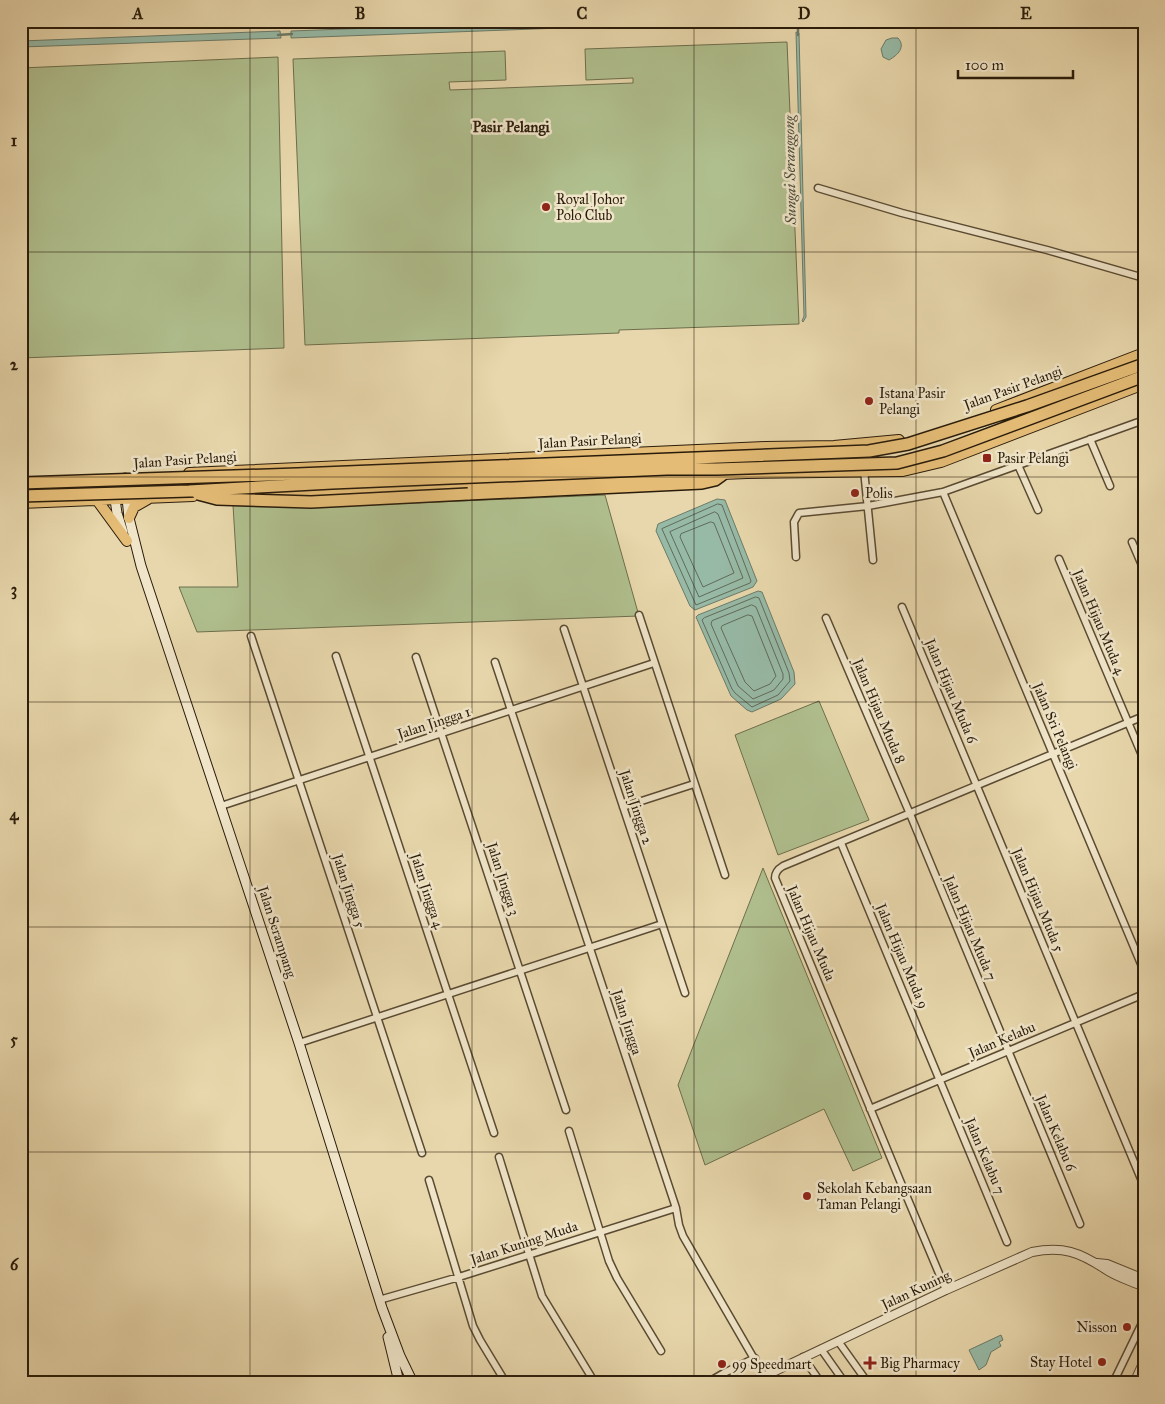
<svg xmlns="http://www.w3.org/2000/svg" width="1165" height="1404" viewBox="0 0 1165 1404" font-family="'IM FELL Great Primer',serif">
<rect width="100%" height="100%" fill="#e8d7ac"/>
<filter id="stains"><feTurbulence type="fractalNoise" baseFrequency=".004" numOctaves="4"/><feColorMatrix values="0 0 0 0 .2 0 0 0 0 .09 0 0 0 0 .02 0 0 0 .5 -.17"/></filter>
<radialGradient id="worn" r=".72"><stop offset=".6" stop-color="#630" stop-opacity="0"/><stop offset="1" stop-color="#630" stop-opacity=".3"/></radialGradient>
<path fill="#b0bf8e" stroke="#6d6e4c" d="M787,42L799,324L619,330V333L305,345L293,59L505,51L506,80L449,82L450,90L633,83V78L586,80L585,49Z
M278,57L284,348L21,358V68Z
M605,495L639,616L197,632L179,587H238L233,505H365Z
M819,701L869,820L778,855L735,735Z
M763,868L882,1158L853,1171L824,1109L705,1165L678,1085Z"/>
<path fill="#97baa7" stroke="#6b7b69" d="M560,21H750L291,38V31Z
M280,31L281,38L21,47V41Z
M796,32L799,33L806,317L803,322L802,321L804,316Z
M892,38H898C906,47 898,55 889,60L883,57L881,49L886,40Z
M717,499L725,500L757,581L753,587L695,610L690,606L656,531L658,524Z
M758,591L762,592L794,672L795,684L781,699L752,712L747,710L731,696L696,617L698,615Z
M1001,1335L1003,1340L999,1342L1001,1346L991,1352L986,1365L979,1370L969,1350Z"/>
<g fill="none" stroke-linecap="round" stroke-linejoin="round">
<path stroke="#606b59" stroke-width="1" d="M497,21L500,25L610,21
M718,504L722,505L751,581L750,583L696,605L662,529Z
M715,512L718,514L743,578L699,597L670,532Z
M711,522L714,523L734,573L703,587L680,537L681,534Z
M756,597L759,598L789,673L790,681L778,695L752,707L735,693L732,689L702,620L704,618Z
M752,605L756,607L783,674V679L774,690L753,699L738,686L711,624L712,621Z
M748,615L752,616L776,676L770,684L754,691L745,682L721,628L722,626Z"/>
<path stroke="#6b7b69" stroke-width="2.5" d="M798,21V35
M278,35L292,34"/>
<g stroke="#5a4b33" stroke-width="9">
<path id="minor" d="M818,188L902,213L1047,250L1144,278
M1090,439L1110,486
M862,450L873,560
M1018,465L1038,510
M943,492L1144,971
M1132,542L1144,570
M796,557L794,522L799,513L868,506L943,492L1144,420
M1059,559L1144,760
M902,607L1144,1186
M639,615L725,875
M826,618L910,814L1080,1224
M564,629L685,993
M251,636L422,1153
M336,656L494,1133
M416,657L566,1110
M495,662L676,1208L679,1225L683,1236L764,1376
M221,806L654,663
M623,807L694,784
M841,843L1007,1242
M299,1043L662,924
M870,1109L1144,994
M569,1131L609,1261L617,1278L661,1351
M499,1157L542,1296L595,1383
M429,1180L473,1326L480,1340L506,1383
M946,1290L901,1183L775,878C775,872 778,869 783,866L1144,716
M379,1300L459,1277L676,1208
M838,1341L868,1383
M821,1349L845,1383
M803,1357L821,1383
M707,1383L724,1373L755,1358
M1113,1383L1144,1319"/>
</g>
<g stroke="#5a4b33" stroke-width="10">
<path id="tertiary" d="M1097,1263L1107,1264L1144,1279
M750,1383L946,1290L1032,1252C1063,1246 1079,1252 1105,1269C1116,1277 1131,1281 1144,1287
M1134,1383L1144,1361"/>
</g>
<g stroke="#2a1c0b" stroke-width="11">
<path id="secondary" d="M125,478L129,518L141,566L299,1043L382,1308L400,1356L413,1383
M112,479L117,513L123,532
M388,1337L398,1378L400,1383"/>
</g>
<g stroke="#2a1c0b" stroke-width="12">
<path id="primary" d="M996,410L1144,353
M189,473L765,447L834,446L899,440
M232,494L747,473L903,471L941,462L1144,384
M97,500L127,541
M21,503L193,496
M129,518L134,507L148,499"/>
</g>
<g stroke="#2a1c0b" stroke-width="14">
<path id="motorway" d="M468,494L702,483L715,480L722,475"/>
</g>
<use href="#minor" stroke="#f0e5c9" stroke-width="6"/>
<use href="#tertiary" stroke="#f0e5c9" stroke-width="8"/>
<use href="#secondary" stroke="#f0e5c9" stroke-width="9"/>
<use href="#primary" stroke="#e4bc76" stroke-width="10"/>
<use href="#motorway" stroke="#e4bc76" stroke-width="11"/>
<g stroke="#2a1c0b" stroke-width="14" stroke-linecap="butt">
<path id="motorway-bridge" d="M21,483L297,474L869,451L908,444L1027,406L1144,364
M198,494L217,499L311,502L468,494
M21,496L189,491L332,483L667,469H717L897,463L943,451L1144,376"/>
</g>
<use href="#motorway-bridge" stroke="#e4bc76" stroke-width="11"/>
</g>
<path fill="none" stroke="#2a1c0b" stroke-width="1" stroke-opacity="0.55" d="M250,21V1383M472,21V1383M694,21V1383M916,21V1383M21,252H1144M21,477H1144M21,702H1144M21,927H1144M21,1152H1144"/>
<g fill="#8f2418" stroke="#f0e5c9" stroke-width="2">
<circle cx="546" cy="207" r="5"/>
<circle cx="869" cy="401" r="5"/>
<rect x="982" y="453" width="10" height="10" rx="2.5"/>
<circle cx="855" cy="493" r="5"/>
<circle cx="807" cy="1196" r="5"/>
<circle cx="1127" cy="1327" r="5"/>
<circle cx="1102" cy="1362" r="5"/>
<path d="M867.5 1355.5h5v5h5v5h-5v5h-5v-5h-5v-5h5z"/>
<circle cx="722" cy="1364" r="5"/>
</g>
<g text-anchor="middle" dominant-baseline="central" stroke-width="5" stroke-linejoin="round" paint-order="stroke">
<g font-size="14" fill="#2a1c0b" stroke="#f0e5c9" text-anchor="start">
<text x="556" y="199">Royal Johor<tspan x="556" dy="16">Polo Club</tspan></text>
<text x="879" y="393">Istana Pasir<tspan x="879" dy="16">Pelangi</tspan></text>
<text x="997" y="458">Pasir Pelangi</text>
<text x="865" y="493">Polis</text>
<text x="817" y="1188">Sekolah Kebangsaan<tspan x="817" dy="16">Taman Pelangi</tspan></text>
<text x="1117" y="1327" text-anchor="end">Nisson</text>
<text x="1092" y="1362" text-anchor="end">Stay Hotel</text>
<text x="880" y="1363">Big Pharmacy</text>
<text x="732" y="1364">99 Speedmart</text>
</g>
<g font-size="14" fill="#2a1c0b" stroke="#f0e5c9">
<text transform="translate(1013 388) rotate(-20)">Jalan Pasir Pelangi</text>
<text transform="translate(590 441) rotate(-3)">Jalan Pasir Pelangi</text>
<text transform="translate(185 460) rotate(-4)">Jalan Pasir Pelangi</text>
<text transform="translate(1099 622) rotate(67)">Jalan Hijau Muda 4</text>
<text transform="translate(951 691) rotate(67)">Jalan Hijau Muda 6</text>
<text transform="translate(879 711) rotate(67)">Jalan Hijau Muda 8</text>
<text transform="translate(434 723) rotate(-18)">Jalan Jingga 1</text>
<text transform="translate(1055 726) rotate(67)">Jalan Sri Pelangi</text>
<text transform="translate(636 807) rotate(72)">Jalan Jingga 2</text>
<text transform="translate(503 879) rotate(72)">Jalan Jingga 3</text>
<text transform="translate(349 891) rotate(72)">Jalan Jingga 5</text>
<text transform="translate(427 891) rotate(72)">Jalan Jingga 4</text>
<text transform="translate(1038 900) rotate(67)">Jalan Hijau Muda 5</text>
<text transform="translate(970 928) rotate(67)">Jalan Hijau Muda 7</text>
<text transform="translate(277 932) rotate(72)">Jalan Serampang</text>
<text transform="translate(811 933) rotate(67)">Jalan Hijau Muda</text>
<text transform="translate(902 956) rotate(67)">Jalan Hijau Muda 9</text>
<text transform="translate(627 1022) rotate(72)">Jalan Jingga</text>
<text transform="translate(1002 1040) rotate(-23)">Jalan Kelabu</text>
<text transform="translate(1056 1133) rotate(67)">Jalan Kelabu 6</text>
<text transform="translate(985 1156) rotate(67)">Jalan Kelabu 7</text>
<text transform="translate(524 1243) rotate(-18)">Jalan Kuning Muda</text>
<text transform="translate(916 1290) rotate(-25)">Jalan Kuning</text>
</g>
<g font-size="15" font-weight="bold" fill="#2a1c0b" stroke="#f0e5c9">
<text x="511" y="127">Pasir Pelangi</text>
</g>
<g font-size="15" font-style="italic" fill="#4b4b3a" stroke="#f0e5c9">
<text transform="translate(790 170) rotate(-91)">Sungai Seranggong</text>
</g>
</g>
<rect width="1165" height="1404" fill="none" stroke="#e8d7ac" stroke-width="55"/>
<path d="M958 70v8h115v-8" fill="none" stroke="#2a1c0b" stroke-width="2.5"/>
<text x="965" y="70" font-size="15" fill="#2a1c0b" stroke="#f0e5c9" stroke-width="4" paint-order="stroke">100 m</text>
<rect x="28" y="28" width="1110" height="1348" fill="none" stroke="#2a1c0b" stroke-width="2"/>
<g font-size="16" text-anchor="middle" font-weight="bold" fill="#2a1c0b">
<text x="138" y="19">A</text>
<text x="360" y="19">B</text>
<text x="582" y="19">C</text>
<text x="804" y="19">D</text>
<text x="1026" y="19">E</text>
<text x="14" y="146">1</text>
<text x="14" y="370">2</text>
<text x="14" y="595">3</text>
<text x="14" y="820">4</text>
<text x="14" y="1045">5</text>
<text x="14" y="1270">6</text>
</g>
<rect width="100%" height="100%" filter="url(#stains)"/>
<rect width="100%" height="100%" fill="url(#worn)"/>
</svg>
